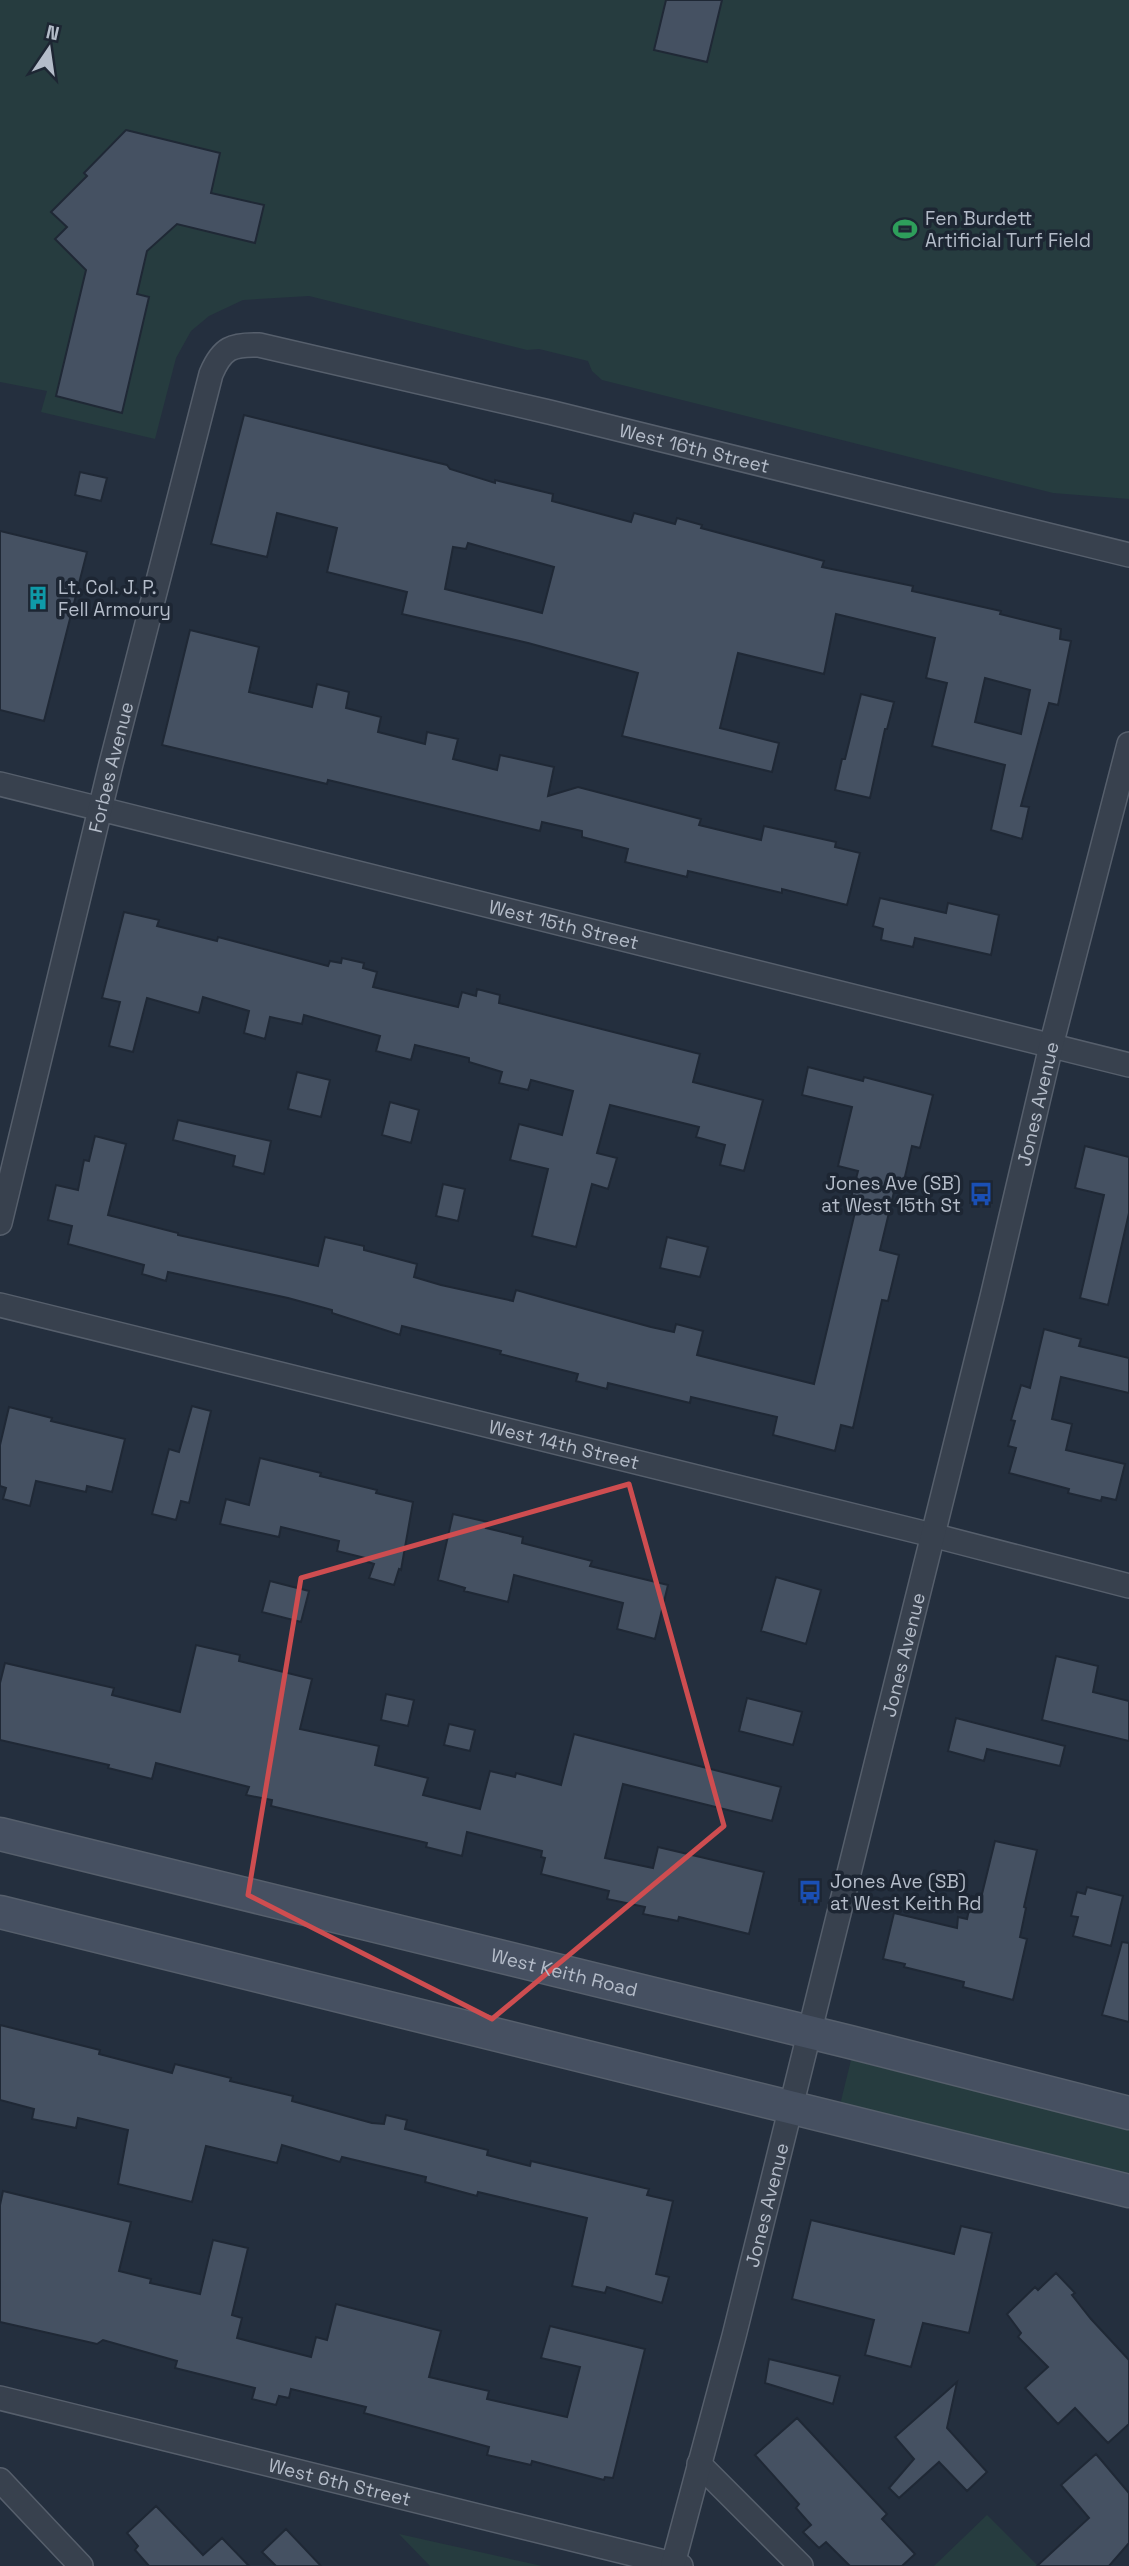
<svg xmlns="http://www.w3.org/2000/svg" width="1129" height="2566" viewBox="0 0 1129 2566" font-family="'Space Grotesk',sans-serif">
<rect width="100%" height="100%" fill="#242f3e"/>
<path fill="#263c3f" d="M0,0H1129V499L1053,493L602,380L592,371L588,361L539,349L527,350L309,296L243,300L209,316L191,331L176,358L155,439L41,412L47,391L0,382Z
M851,2060L1129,2129V2175L840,2105Z
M987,2515L1038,2566H934Z
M399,2534L542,2566H430Z"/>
<path fill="#455162" stroke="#1f2835" stroke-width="2" fill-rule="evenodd" d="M666,0H722L707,62L654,50Z
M126,130L220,153L211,193L264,205L255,243L177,224L147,251L137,294L149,297L122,413L56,396L86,270L55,239L67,227L51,212L87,176L84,173Z
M244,415L447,465L450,469L495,483V480L553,494L552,501L631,522L634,513L675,524L677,518L702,525L701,528L824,561L822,567L913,586L912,591L1001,611L1000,614L1061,629L1060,639L1071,641L1058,705L1049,703L1021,806L1029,807L1022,839L991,830L1005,765L932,746L947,683L926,678L935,638L836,614L824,674L738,653L720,728L779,743L772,772L622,736L638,673L528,643L402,614L407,592L327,572L337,528L277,513L267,557L211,544ZM468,543L554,567L542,613L445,589L453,547L466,549ZM985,678L1030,690L1021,734L975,722Z
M80,472L107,478L101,501L75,495Z
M0,531L87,552L44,721L0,710Z
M190,630L259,647L249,692L312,707L317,684L349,692L346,708L381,717L378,732L425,744L427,732L458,739L453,759L497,770L500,755L554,767L548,796L578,787L701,819L699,825L761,840L764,826L836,842L835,847L860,853L847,905L782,889V893L688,871L687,877L625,862L628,849L582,837V831L542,822L540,831L328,780L327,784L162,745Z
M861,694L894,702L887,729H885L870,798L835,790L842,759H845Z
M880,898L946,913L948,903L999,915L991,955L915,938L913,947L881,940L883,929L873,926Z
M124,912L159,920L157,926L217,941L218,937L328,966L330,961L341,963L342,958L364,963L363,968L377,972L373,987L458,1007L462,992L476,996L477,989L500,995L499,1003L700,1054L693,1082L763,1100L744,1171L720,1165L725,1145L696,1137L699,1127L610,1105L597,1153L617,1158L608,1189L592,1184L576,1247L532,1236L548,1169L510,1160L519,1124L562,1135L573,1091L531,1080L528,1090L499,1083L502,1072L469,1062V1058L415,1045L411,1060L376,1051L380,1036L304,1015L302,1024L270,1017L265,1039L244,1033L249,1011L203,997L199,1013L147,998L133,1052L109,1046L120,1002L102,998Z
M808,1067L863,1081L864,1077L933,1095L920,1148L912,1146L901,1194L894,1192L880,1250L899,1255L888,1301L882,1300L853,1428L841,1425L835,1451L773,1435L777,1417L691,1397L690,1403L608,1383L607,1389L576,1381L578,1374L500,1354L501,1351L402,1326L400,1335L332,1313V1310L288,1298L168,1272L166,1281L142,1274L144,1265L68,1244L72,1226L48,1220L56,1185L78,1190L84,1160L89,1161L95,1136L126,1144L108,1215L178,1233V1235L318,1266L325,1237L364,1246V1250L417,1264L414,1277L441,1285L513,1301L516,1290L651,1327L674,1332L676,1324L703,1331L697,1355L814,1384L856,1208L849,1206L858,1171L838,1166L852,1107L802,1095Z
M297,1072L330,1080L321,1117L288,1109Z
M390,1102L419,1110L411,1143L382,1135Z
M178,1120L271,1141L264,1174L233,1166L235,1156L173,1140Z
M1085,1146L1129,1157V1213L1108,1305L1080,1298L1104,1195L1075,1188Z
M443,1184L465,1189L458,1221L436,1216Z
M667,1237L708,1247L700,1277L660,1268Z
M1044,1329L1081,1339L1079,1346L1129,1358V1393L1061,1377L1052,1419L1072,1424L1066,1450L1125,1464L1116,1500L1102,1497L1101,1501L1068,1493L1069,1489L1009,1473L1016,1448L1008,1446L1015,1421L1011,1420L1021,1385L1030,1388Z
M192,1406L211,1411L189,1503L181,1501L176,1520L152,1514L169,1449L179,1452Z
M9,1407L52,1418L51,1421L125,1439L112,1492L87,1486L86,1492L36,1481L30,1506L3,1499L6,1488L0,1486V1445Z
M260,1458L321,1473L320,1476L377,1490L376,1493L413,1502L401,1570L399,1569L394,1585L369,1578L374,1564L368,1562L369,1559L337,1551L339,1541L281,1527L279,1537L220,1524L226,1499L249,1505Z
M453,1514L488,1522L486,1528L523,1537L522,1543L592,1561L590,1566L668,1585L655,1639L617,1629L623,1603L514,1575L508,1602L464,1591L465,1588L438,1580Z
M776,1577L821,1590L806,1644L761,1631Z
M270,1581L309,1591L301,1622L262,1612Z
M196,1645L240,1655L239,1661L312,1679L300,1729L379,1746L375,1765L428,1778L423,1795L480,1809L490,1771L515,1777L516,1773L561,1785L574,1734L781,1787L772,1821L623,1784L605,1858L653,1868L658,1847L764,1872L749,1934L679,1917L678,1921L643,1914L645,1907L607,1899L609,1891L541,1874L545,1858L541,1857L542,1851L467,1832L462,1856L426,1847L427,1843L271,1806L272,1800L246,1795L249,1787L156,1763L152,1779L108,1768L109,1765L0,1740V1683L5,1663L114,1688L112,1695L180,1712Z
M1056,1656L1098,1666L1093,1692L1129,1701V1741L1042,1720Z
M386,1694L414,1700L408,1726L381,1720Z
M747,1698L802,1712L793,1745L739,1731Z
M956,1718L1065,1746L1060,1766L987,1749L984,1761L948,1751Z
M449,1724L475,1730L470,1751L444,1745Z
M995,1841L1037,1850L1024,1907L1026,1908L1020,1937L1027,1939L1013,2000L963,1987L964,1982L904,1967L905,1964L883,1959L894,1913L957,1928L958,1917L967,1919L972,1896L981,1898Z
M1087,1887L1123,1896L1111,1946L1073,1936L1078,1917L1071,1916L1077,1892L1085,1894Z
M1122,1942L1129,1943V2022L1102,2015Z
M0,2025L100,2050L99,2054L172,2073L175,2064L231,2078L230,2081L293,2096L292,2101L372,2123L384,2124L386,2115L407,2120L405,2129L488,2150L487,2155L530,2166L531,2161L649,2189L647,2195L673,2201L656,2274L669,2277L662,2303L607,2287L605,2293L572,2286L587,2218L478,2192L477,2196L425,2182L426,2177L342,2157L340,2162L282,2145L277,2163L206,2146L192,2202L118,2184L128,2130L78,2118L76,2128L32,2119L34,2109L0,2100Z
M3,2191L131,2222L119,2271L151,2279L150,2283L200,2294L213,2240L248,2248L232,2315L242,2318L237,2338L311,2357L316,2337L327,2340L336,2304L441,2331L429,2377L489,2391L487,2399L567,2417L580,2367L541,2358L550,2326L645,2349L613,2478L605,2477L604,2480L532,2461L531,2465L487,2455L489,2447L364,2413L366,2407L291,2389L289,2398L279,2396L276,2405L252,2399L255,2388L175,2368L177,2361L103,2340L97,2344L0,2322V2205Z
M811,2220L954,2254L961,2226L992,2233L969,2333L923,2323L911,2367L865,2355L874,2320L792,2299Z
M1056,2273L1075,2293L1072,2295L1091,2319L1129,2360V2424L1108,2443L1075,2408L1058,2424L1025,2388L1048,2367L1018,2337L1021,2333L1007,2314L1035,2287L1038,2290Z
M769,2359L840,2376L833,2404L765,2383Z
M957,2382L947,2428L987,2472L967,2491L939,2462L899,2498L889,2488L914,2459L895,2437Z
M797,2418L887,2514L882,2519L915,2554L902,2566H850L826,2542L819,2548L803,2532L811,2525L796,2508L799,2504L755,2455Z
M1096,2454L1129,2493V2543L1109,2566H1037L1089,2518L1061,2485Z
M156,2506L203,2555L222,2538L249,2566H149L135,2550L138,2546L127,2533Z
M286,2529L321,2566H276L262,2552Z"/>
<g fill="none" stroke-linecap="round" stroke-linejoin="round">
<g stroke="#565f6c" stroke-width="26">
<g id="minor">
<path id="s1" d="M0,784L1129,1065"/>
<path id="s2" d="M0,1223L111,764L211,374C222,348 232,344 259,345L549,412L1129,555"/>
<path id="s3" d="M0,1305L932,1535L1129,1586"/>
<path id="s4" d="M0,2398L681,2566"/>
<path d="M699,2464L801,2566"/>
<path d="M0,2480L81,2566"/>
<path id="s5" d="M673,2564L734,2336L992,1297L1051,1046L1129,744"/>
</g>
</g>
<g stroke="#565f6c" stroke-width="35">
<g id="secondary">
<path id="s6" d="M0,1834L850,2042L1129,2113"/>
<path d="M0,1912L1129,2191"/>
</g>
</g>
<use href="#minor" stroke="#38414e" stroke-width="23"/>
<use href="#secondary" stroke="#465061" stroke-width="32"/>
</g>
<path fill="none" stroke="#ce4d50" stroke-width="5" stroke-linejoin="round" d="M629,1484L724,1826L492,2019L248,1895L301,1578Z"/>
<defs>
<g id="stadium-bare" transform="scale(1.89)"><path d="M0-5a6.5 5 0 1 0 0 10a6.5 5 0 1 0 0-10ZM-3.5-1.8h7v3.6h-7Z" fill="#2e9e5b" stroke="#1d2633" stroke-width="2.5" paint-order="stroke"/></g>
<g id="building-bare" transform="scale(1.89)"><path d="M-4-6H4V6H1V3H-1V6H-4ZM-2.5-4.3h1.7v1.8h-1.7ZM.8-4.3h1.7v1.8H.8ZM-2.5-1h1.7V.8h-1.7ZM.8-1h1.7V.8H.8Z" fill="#0f9aa8" stroke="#1d2633" stroke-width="2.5" paint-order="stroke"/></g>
<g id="bus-bare" transform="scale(1.89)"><path d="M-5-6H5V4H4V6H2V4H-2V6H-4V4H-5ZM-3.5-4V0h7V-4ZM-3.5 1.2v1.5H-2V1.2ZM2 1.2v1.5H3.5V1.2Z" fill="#1a4fb4" stroke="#1d2633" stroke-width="2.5" paint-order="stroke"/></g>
</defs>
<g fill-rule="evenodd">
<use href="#stadium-bare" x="905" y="229"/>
<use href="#building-bare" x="38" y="598"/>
<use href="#bus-bare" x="981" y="1194"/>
<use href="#bus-bare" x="810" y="1892"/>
</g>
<g text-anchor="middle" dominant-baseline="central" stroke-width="7" stroke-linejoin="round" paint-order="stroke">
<g font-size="19" fill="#b4bcc9" stroke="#1d2633" text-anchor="start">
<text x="925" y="218">Fen Burdett<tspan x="925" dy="22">Artificial Turf Field</tspan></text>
<text x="58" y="587">Lt. Col. J. P.<tspan x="58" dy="22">Fell Armoury</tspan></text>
<text x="961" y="1183" text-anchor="end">Jones Ave (SB)<tspan x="961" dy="22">at West 15th St</tspan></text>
<text x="830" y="1881">Jones Ave (SB)<tspan x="830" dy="22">at West Keith Rd</tspan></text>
</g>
<g font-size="19" fill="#b4bcc9" stroke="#1d2633">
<text stroke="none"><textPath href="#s2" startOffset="1384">West 16th Street</textPath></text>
<text stroke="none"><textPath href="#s2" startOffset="469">Forbes Avenue</textPath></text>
<text stroke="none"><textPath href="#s1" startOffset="581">West 15th Street</textPath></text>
<text stroke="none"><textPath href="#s5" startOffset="1505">Jones Avenue</textPath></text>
<text stroke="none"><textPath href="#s3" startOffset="581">West 14th Street</textPath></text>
<text stroke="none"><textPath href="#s5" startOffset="938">Jones Avenue</textPath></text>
<text stroke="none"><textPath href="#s6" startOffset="581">West Keith Road</textPath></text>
<text stroke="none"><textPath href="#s5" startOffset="371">Jones Avenue</textPath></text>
<text stroke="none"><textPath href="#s4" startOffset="350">West 6th Street</textPath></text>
</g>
</g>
<g transform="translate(49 49) rotate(13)" stroke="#1d2633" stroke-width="5" paint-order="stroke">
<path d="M0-5L12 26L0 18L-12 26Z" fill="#b4bcc9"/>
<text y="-10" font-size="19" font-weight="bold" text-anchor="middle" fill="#b4bcc9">N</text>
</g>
</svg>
